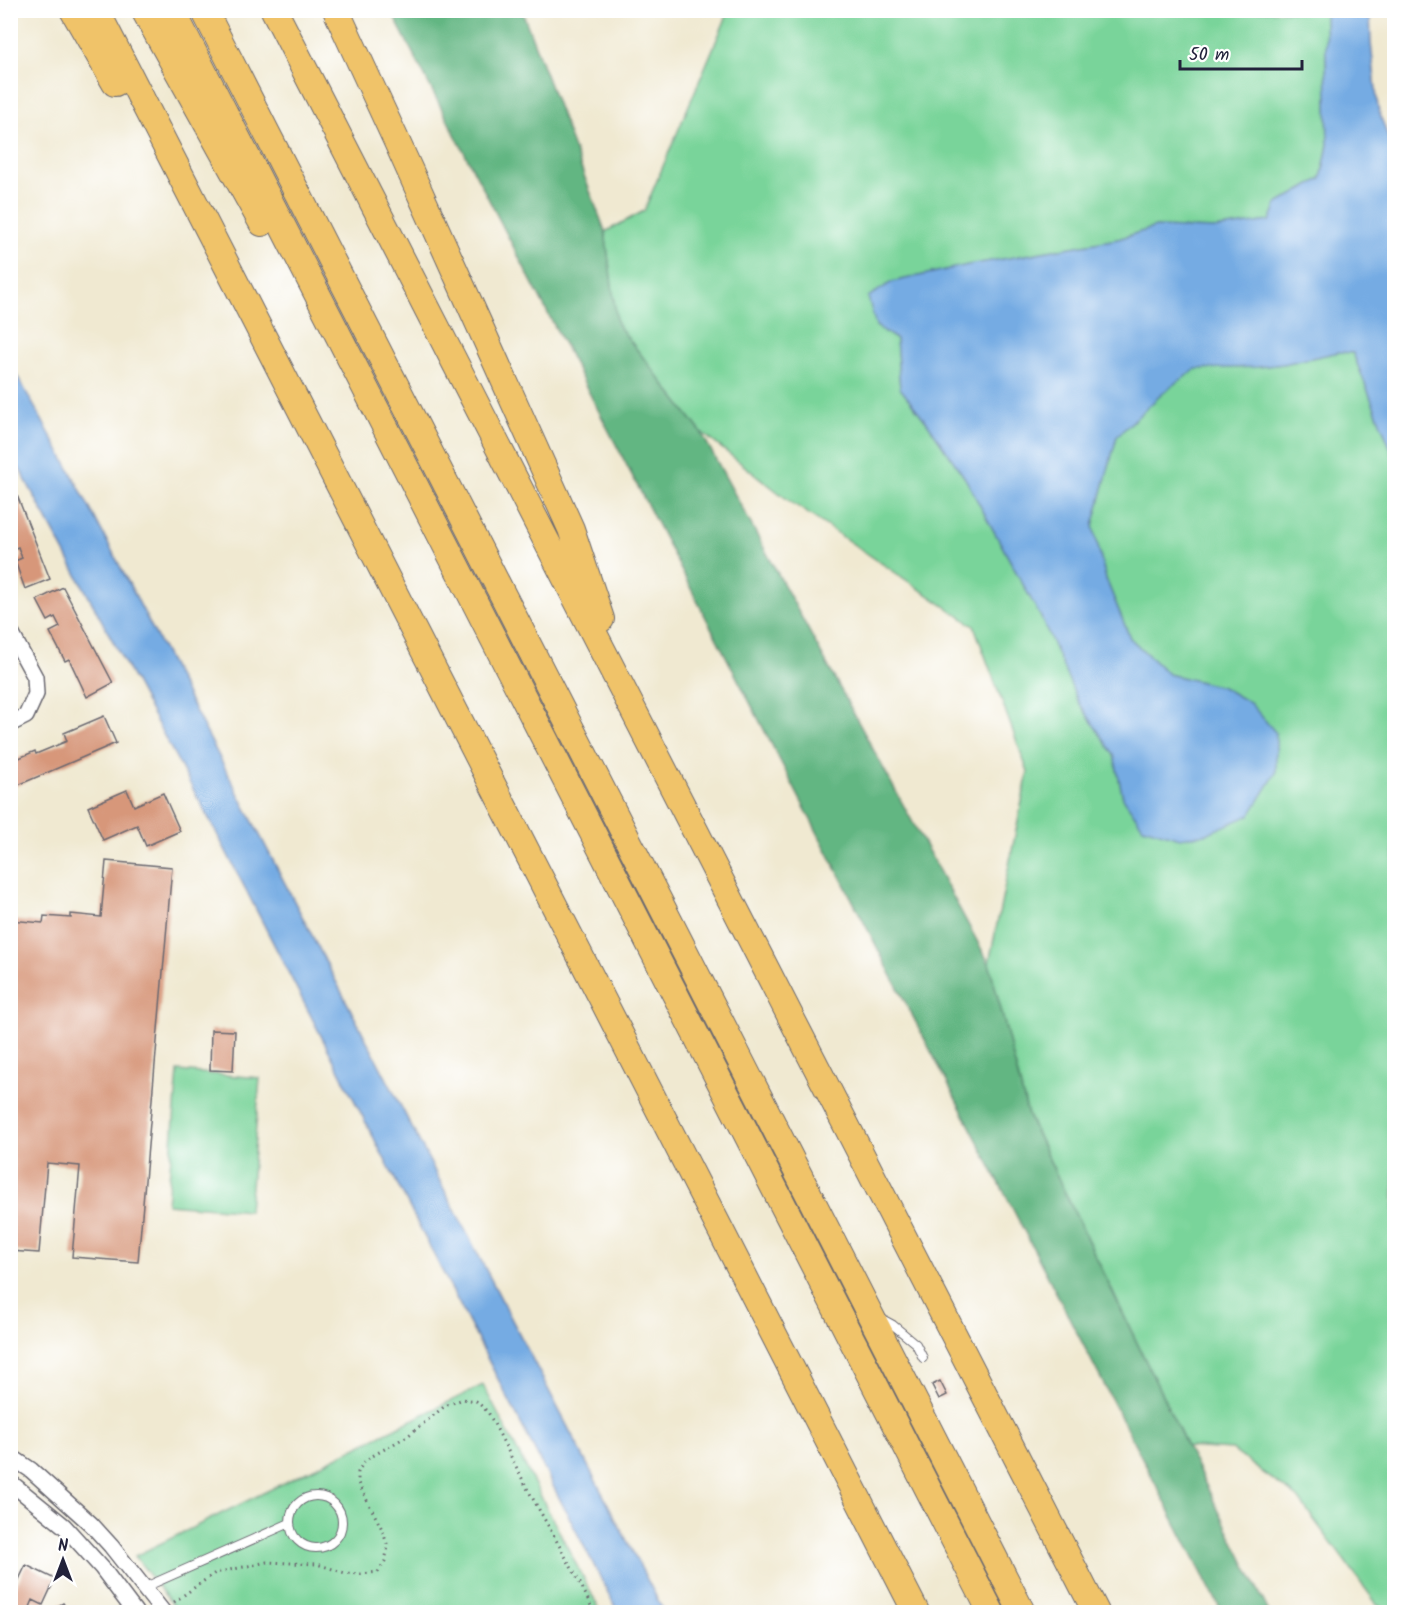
<svg xmlns="http://www.w3.org/2000/svg" width="1405" height="1623" viewBox="0 0 1405 1623" font-family="Kalam,sans-serif">
<rect width="100%" height="100%" fill="#fff"/>
<filter id="ink" filterUnits="userSpaceOnUse"><feTurbulence type="fractalNoise" baseFrequency=".0167" numOctaves="2"/><feDisplacementMap in="SourceGraphic" scale="12" xChannelSelector="R" yChannelSelector="G"/><feConvolveMatrix kernelMatrix="1 2 1 2 8 2 1 2 1" color-interpolation-filters="sRGB"/></filter>
<filter id="wash" filterUnits="userSpaceOnUse"><feTurbulence type="fractalNoise" baseFrequency=".008" numOctaves="4" result="noise"/><feDisplacementMap in="SourceGraphic" scale="24" xChannelSelector="R" yChannelSelector="G"/><feGaussianBlur stdDeviation="1.35" result="paint"/><feColorMatrix in="noise" values="0 0 0 0 0 0 0 0 0 0 0 0 0 0 0 0 0 1.4 0 .05"/><feComposite in="paint" operator="in"/></filter>
<g filter="url(#wash)">
<rect width="100%" height="100%" fill="#f0e9d1"/>
<path fill="#79d49a" stroke="#4e7b6a" stroke-width="1.5" d="M729,11H1325L1328,145L1321,179L1277,204L1270,221L1213,229L1156,227L1118,239L968,265L893,282L876,326L896,339L900,388L928,424L965,478L1043,621L1078,701L1114,755L1123,798L1250,703L1222,687L1168,674L1130,638L1106,579L1093,526L1117,436L1165,391L1197,368L1258,367L1283,364L1339,352L1353,353L1394,457V1612H1388L1376,1603L1298,1498L1232,1450L1187,1447L1028,1115L989,963L1028,772L974,626L788,500L701,432L617,324L605,232L644,211Z
M178,1071L260,1078L249,1211L167,1204Z
M483,1385L601,1612H178L135,1556Z"/>
<path fill="#62b682" stroke="#426c5e" stroke-width="1.5" d="M391,11H522L605,231L617,324L701,432L989,963L1028,1116L1187,1447L1269,1612H1222Z"/>
<path fill="#75abe3" stroke="#4c668f" stroke-width="1.5" d="M1325,11H1370L1371,43L1378,108L1394,155V457L1353,353L1339,352L1283,364L1258,367L1196,369L1165,391L1117,436L1093,526L1106,579L1130,638L1168,674L1222,687L1250,703L1276,733V773L1250,815L1206,834L1180,838L1143,827L1123,798L1114,755L1078,701L1043,621L965,478L928,424L900,388L896,339L876,326L868,297L892,282L968,265L1118,239L1156,227L1213,229L1270,221L1277,204L1321,179L1328,145Z
M10,363L71,472L664,1612H618L214,828L11,453Z"/>
<g id="blocks">
<path fill="#d7977a" d="M11,480L50,579L25,589L15,561L22,558L18,547L10,550V540L12,539L10,534Z
M63,587L113,683L87,697L69,659L65,661L50,632L60,627L55,617L48,621L37,600Z
M104,716L116,743L16,786L10,773V762L35,751L36,754L67,741L64,733Z
M127,790L134,806L163,793L180,831L146,846L137,825L103,840L88,807Z
M106,861L172,867L138,1262L72,1257L80,1166L47,1163L39,1253L10,1251V920L43,923L44,916L71,918V914L101,917Z
M211,1030L235,1031L233,1071L210,1070Z
M940,1381L947,1395L939,1399L932,1385Z
M26,1565L55,1579L43,1605L33,1600L28,1612H21L10,1608V1598Z
M63,1603L69,1612H48Z"/>
</g>
</g>
<g filter="url(#ink)">
<use href="#blocks" fill-opacity="0" stroke="#6a6870" stroke-width="1.5"/>
<g fill="none" stroke-linecap="round" stroke-linejoin="round">
<g stroke="#6a6870" stroke-width="10">
<path id="service" d="M882,1319L893,1325L916,1344L923,1358
M290 1522a26 26 0 1 1 52 0a26 26 0 1 1-52 0Z
M143,1588L290,1523"/>
</g>
<g stroke="#6a6870" stroke-width="18">
<path id="minor" d="M10,631L35,677L36,694L26,716L10,724
M10,1456L31,1470L91,1524L111,1546L163,1612
M10,1482L64,1526L102,1568L135,1612"/>
</g>
<g stroke="#6a6870" stroke-width="28">
<path id="motorway" d="M73,10L115,83
M96,10L916,1612
M144,10L262,223
M172,10L991,1612
M204,10L1022,1612
M274,10L1096,1612
M336,10L397,142L571,529L601,619"/>
</g>
<path stroke="#6a6870" stroke-width="3" stroke-dasharray="1.5 4.5" stroke-linecap="butt" d="M174,1602L215,1573L267,1562L317,1564L345,1573L361,1574L378,1572L385,1561L388,1547L382,1529L358,1483V1472L363,1463L369,1458L409,1435L445,1406L463,1399L476,1401L488,1412L527,1488L580,1583L594,1612"/>
<use href="#service" stroke="#fff" stroke-width="8"/>
<use href="#minor" stroke="#fff" stroke-width="15"/>
<use href="#motorway" stroke="#f0c369" stroke-width="26"/>
</g>
</g>
<rect width="1405" height="1623" fill="none" stroke="#fff" stroke-width="36"/>
<g transform="translate(63 1560)" stroke="#ffffff" stroke-width="4.5" paint-order="stroke">
<path d="M0-4.5L10 22L0 15L-10 22Z" fill="#22223b"/>
<text y="-9" font-size="16" font-weight="bold" text-anchor="middle" fill="#22223b">N</text>
</g>
<path d="M1180 60v9h122v-9" fill="none" stroke="#22223b" stroke-width="3"/>
<text x="1189" y="60" font-size="18" fill="#22223b" stroke="#ffffff" stroke-width="4.5" paint-order="stroke">50 m</text>
</svg>
